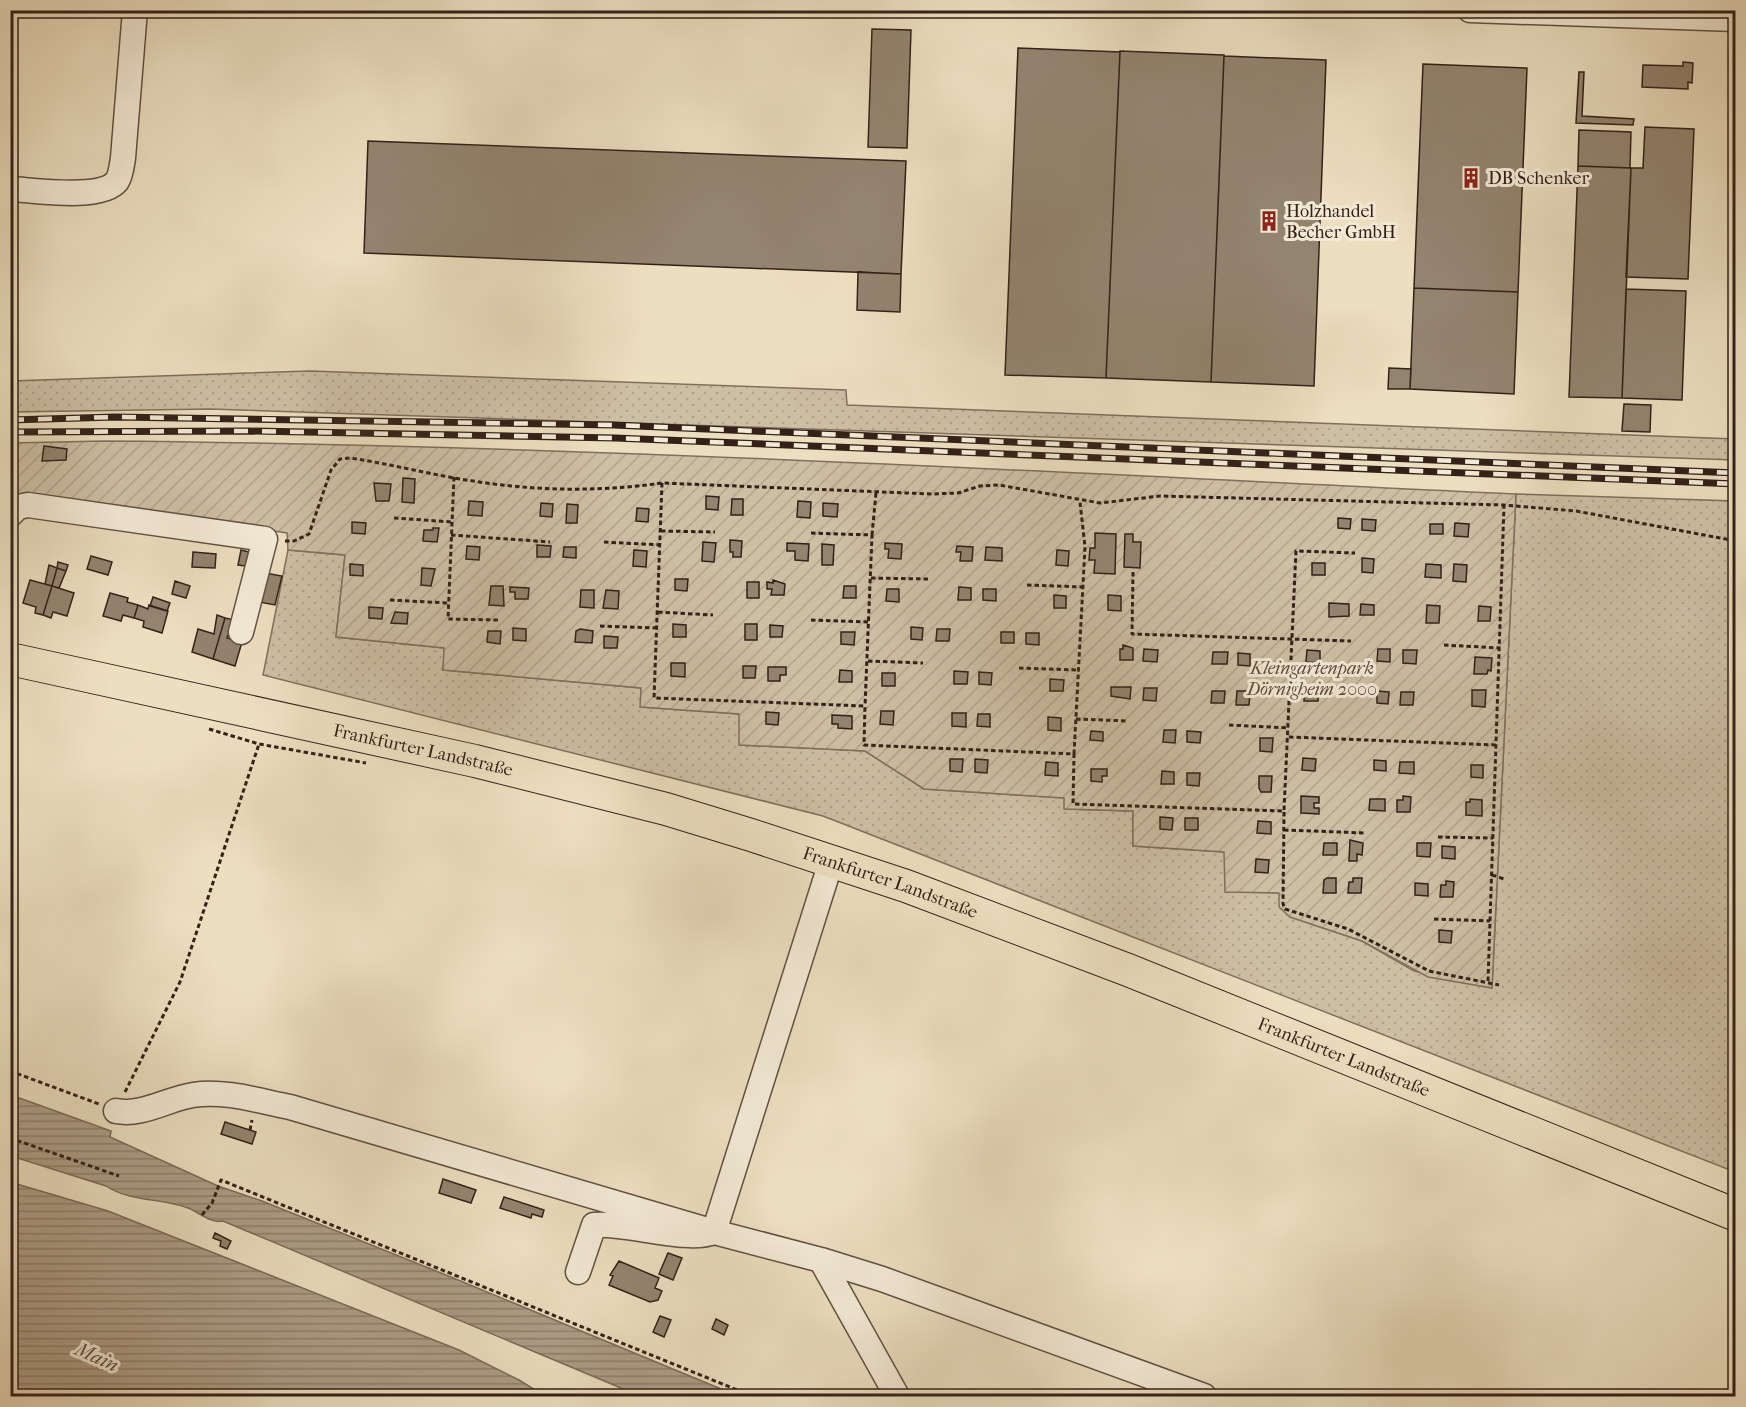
<svg xmlns="http://www.w3.org/2000/svg" width="1746" height="1407" viewBox="0 0 1746 1407" font-family="'IM FELL French Canon',serif">
<defs>
<pattern id="grass-dots" width="8" height="8" patternUnits="userSpaceOnUse" patternTransform="scale(1.5)"><rect width="8" height="8" fill="#cdbfa4"/><path d="M2 2h.1M6 6h.1" fill="none" stroke="#b0a48d" stroke-width="1.8" stroke-linecap="round"/></pattern>
<pattern id="garden-furrows" width="10" height="10" patternUnits="userSpaceOnUse" patternTransform="scale(1.5)"><rect width="10" height="10" fill="#cdbfa4"/><path d="M-1 1l2-2M0 10L10 0M9 11l2-2" fill="none" stroke="#b0a48d"/></pattern>
<pattern id="water-rules" width="6" height="5" patternUnits="userSpaceOnUse" patternTransform="scale(1.5)"><rect width="6" height="5" fill="#ad9e87"/><path d="M0 2.5h6" fill="none" stroke="#8d806e"/></pattern>
</defs>
<rect width="100%" height="100%" fill="#ecdfc0"/>
<filter id="stains"><feTurbulence type="fractalNoise" baseFrequency=".00333" numOctaves="4"/><feColorMatrix values="0 0 0 0 .2 0 0 0 0 .09 0 0 0 0 .02 0 0 0 .5 -.17"/></filter>
<radialGradient id="worn" r=".72"><stop offset=".6" stop-color="#630" stop-opacity="0"/><stop offset="1" stop-color="#630" stop-opacity=".3"/></radialGradient>
<path fill="url(#grass-dots)" stroke="#80705e" stroke-width="1.5" d="M310,371L846,390L847,405L1735,439V460L210,409L11,412V381Z
M1516,494L1735,501V1172L823,816L263,675L288,550L345,555L336,637L445,648L443,670L641,688V707L740,714V745L865,751L924,789L1065,798V809L1133,811V846L1225,852L1226,892L1279,893L1290,917L1362,941L1414,971L1492,988Z"/>
<path fill="url(#garden-furrows)" stroke="#80705e" stroke-width="1.5" d="M105,441C576,445 1046,472 1516,494L1492,988L1428,977L1362,941L1290,917L1279,907V893L1225,892L1224,852L1133,846V811L1064,809V798L924,789L865,751L739,745V714L640,707L641,688L443,670L444,648L336,637L345,555L288,550L287,533L26,493L11,503V443Z"/>
<path fill="url(#water-rules)" stroke="#7c6c5b" stroke-width="1.5" d="M11,1095L111,1131L110,1137L218,1186L262,1201L451,1277L738,1396H640L223,1221C211,1224 199,1212 188,1208C162,1198 130,1202 106,1186L11,1156Z
M10,1182L108,1211L459,1350L519,1380L545,1396H11Z"/>
<path fill="#938470" stroke="#332119" stroke-width="1.5" d="M872,29L911,30L907,148L868,147Z
M1018,48L1120,52L1106,378L1005,375Z
M1120,51L1224,55L1211,382L1106,378Z
M1224,56L1326,60L1314,386L1211,382Z
M1683,62L1693,63L1692,83L1688,82V89L1642,87L1643,65L1683,66Z
M1423,64L1527,68L1518,292L1414,288Z
M1579,72H1584L1582,116L1634,119L1633,125L1576,123Z
M1645,127L1694,129L1688,279L1626,277L1631,168H1643Z
M1579,130L1631,132L1630,168L1578,166Z
M368,141L906,161L901,274L364,253Z
M1578,166L1631,168L1622,398L1569,397Z
M858,272L901,274L900,312L857,310Z
M1734,280H1736V309H1731Z
M1414,288L1518,292L1514,394L1410,389Z
M1626,289L1686,291L1682,400L1622,398Z
M1389,368L1411,369L1410,389H1388Z
M1624,404L1651,405L1650,432L1622,431Z
M44,446L67,449L66,460L42,461Z
M403,478L415,479L414,503L402,502Z
M374,483L391,484L389,501H376Z
M706,496L719,497L718,510L706,509Z
M732,499H743V515H731Z
M469,501L483,502L482,516L468,515Z
M798,501L811,502L810,518L797,517Z
M541,503L553,504L552,517L540,516Z
M823,503L838,504L837,517L823,516Z
M567,504L578,505L577,523H566Z
M637,508L649,509L648,522L636,521Z
M1338,518L1351,519L1350,529L1338,528Z
M1362,519L1376,520L1375,531L1362,530Z
M352,522L366,523L365,534L352,533Z
M1455,523L1469,524L1468,537L1454,536Z
M1430,524H1443V534H1430Z
M433,528H439L437,542L423,541L424,530H433Z
M1095,533L1116,534L1115,574L1094,573L1095,560H1089L1090,548H1095Z
M1125,534H1133V542H1141L1140,568L1124,567Z
M730,540L742,541L741,557H733V552H730Z
M703,542L716,543L714,562L702,561Z
M787,543L809,544L808,561L795,560V551H787Z
M885,543L902,544L901,559L888,558L889,549H885Z
M822,544L834,545L833,565H822Z
M537,545L551,546L550,557H537Z
M467,546L480,547L479,560L466,559Z
M957,546L973,547L972,561H960L961,552H956Z
M564,547H576V558L563,557Z
M986,547L1002,548V561L985,560Z
M241,550L249,552L246,566L238,565Z
M634,550L647,551L646,567L633,566Z
M1057,550L1069,551L1068,566L1056,565Z
M193,552L216,554L215,568L192,567Z
M91,556L112,562L108,575L87,569Z
M1362,558L1374,559L1373,573L1362,572Z
M58,562L68,565L66,571L57,568Z
M1312,563H1325V575H1312Z
M350,564L363,565V576L350,575Z
M1426,564L1441,565V578L1425,577Z
M1454,564L1467,565L1466,582L1453,581Z
M49,565L57,568L52,586L45,584Z
M57,568L66,571L59,588L52,586Z
M422,568L435,569L431,586L421,585Z
M265,573L282,576L275,605L259,602Z
M675,579H688L687,591L675,590Z
M30,580L52,586L43,615L35,613L36,607L23,603Z
M773,580L785,584L784,595H771L772,589H767V582L773,583Z
M175,581L190,586L186,598L172,594Z
M747,582H759V598H747Z
M52,586L74,593L67,616L53,612L51,618L43,615Z
M491,586H503L504,606L489,605Z
M844,586H856V598H843Z
M510,587L529,588L528,599H515V592H510Z
M959,587L971,588V600H958Z
M887,589H899V602L886,601Z
M983,589H996V601L983,600Z
M581,590H594V608L580,607Z
M606,590L619,591L618,609L603,608Z
M110,593L128,598L127,602L138,605L134,618L123,615L121,621L103,616Z
M1054,595L1066,596V608H1054Z
M1108,595L1121,596V611L1108,610Z
M153,597L170,603L167,611L150,606Z
M1329,603L1349,604V616L1329,617Z
M1361,604L1374,605V615H1360Z
M138,605L148,609L149,605L168,611L162,633L143,627L144,621L134,618Z
M1427,605L1440,606L1439,623H1426Z
M1479,606L1491,607L1490,621H1478Z
M369,607L383,608L382,619L369,618Z
M395,612L408,613L407,624L391,623Z
M217,615L225,618L213,659L192,652L198,629L214,634Z
M225,618L234,620L227,638L242,642L235,666L213,659Z
M673,624L686,625V637H673Z
M745,624H757V640H745Z
M770,625L783,626L782,637H770Z
M911,627L923,628L922,640L911,639Z
M513,628L526,629V641L513,640Z
M580,629L593,631L592,643L575,642L576,631Z
M937,629H950L949,641H936Z
M488,631H501L500,644L487,642Z
M841,632H855L854,645L841,644Z
M1001,632H1014V643H1001Z
M1026,633H1039V645L1026,644Z
M604,636L618,637L617,648H604Z
M1123,645L1133,648V660H1120V649H1123Z
M1144,649L1158,650L1157,662L1143,661Z
M1378,649H1390V662L1377,661Z
M1307,650L1320,651V663L1306,662Z
M1403,650H1417L1416,664L1403,663Z
M1213,652H1228L1227,664H1212Z
M1238,653L1250,654V666L1238,665Z
M1475,657L1492,658L1491,671L1488,670L1487,674H1474Z
M671,663H685V677L671,676Z
M743,666H756L755,678H743Z
M768,667H786V675H780V681H768Z
M840,670L852,671V682H839Z
M954,671L968,672L967,684H954Z
M979,672L992,673L991,685L979,684Z
M882,673H895V686H882Z
M1050,679L1064,680L1063,691H1050Z
M1111,687H1131L1130,699L1111,696Z
M1144,688H1157L1156,701L1143,700Z
M1305,688L1319,689L1318,701H1304Z
M1472,690H1486L1485,707L1472,706Z
M1212,691H1225L1224,703H1211Z
M1237,691H1250L1249,705H1236Z
M1377,691L1389,692L1388,704L1377,703Z
M1401,692H1414L1413,705H1400Z
M881,711H894L893,725L880,724Z
M766,712L779,713L778,725L766,724Z
M952,713H966V727L952,726Z
M978,714H990V727L977,726Z
M832,715L852,716V729L838,728V724H832Z
M1048,717L1061,718V731L1048,730Z
M1164,730H1176L1175,743L1163,742Z
M1091,731L1103,732V741L1090,740Z
M1187,731L1201,732L1200,743L1187,742Z
M1260,738H1273L1272,752L1260,751Z
M1303,758L1316,759L1315,771L1302,770Z
M950,759H963L962,772L950,771Z
M975,759L988,760L987,773L975,772Z
M1374,760L1386,761V771L1374,770Z
M1046,762L1058,763V776L1045,775Z
M1400,762H1414V774L1399,773Z
M1471,765H1483V778L1471,777Z
M1091,769H1107V776H1102V782L1091,781Z
M1162,771L1174,772V784H1161Z
M1187,773H1200L1199,786L1187,785Z
M1259,776H1272L1271,792H1261L1259,788Z
M1301,796L1319,797V803H1314V808H1319V814L1301,813Z
M1403,796L1411,797L1410,812H1397V800H1403Z
M1370,799H1385V811L1369,810Z
M1470,799L1482,800V816L1466,815V802H1470Z
M1160,817L1173,818L1172,830L1160,829Z
M1185,818H1198V830H1185Z
M1258,821L1271,822V834L1257,833Z
M1350,840L1363,843L1362,855L1357,854V861H1349Z
M1324,843H1337V855H1323Z
M1417,843H1431L1430,857L1417,856Z
M1442,846L1455,847V859L1442,858Z
M1256,859L1269,860L1268,873L1255,872Z
M1327,878H1336V893H1323L1324,880Z
M1353,878H1362L1361,893H1348L1349,882H1353Z
M1446,881L1454,882L1453,897H1440L1441,885H1446Z
M1415,883L1428,884V896L1415,895Z
M1439,930L1452,931L1451,943L1439,942Z
M225,1122L256,1132L252,1144L221,1134Z
M443,1179L476,1190L471,1203L439,1193Z
M504,1197L544,1210L542,1217L532,1214L531,1218L500,1208Z
M215,1233L231,1241L227,1249L220,1246L221,1241L213,1238Z
M668,1253L682,1258L673,1280L659,1274Z
M619,1261L659,1278L655,1288L662,1291L658,1300L650,1302L609,1285L613,1276L610,1275Z
M660,1316L671,1320L664,1337L653,1332Z
M716,1319L728,1325L724,1335L712,1329Z"/>
<g fill="none" stroke-linecap="round" stroke-linejoin="round">
<g stroke="#615043" stroke-width="27">
<path id="minor" d="M1470,10L1736,19
M10,189C34,190 101,201 117,181C121,175 122,164 123,158L135,10
M10,515L18,507L28,505L265,539L241,632
M116,1111C143,1116 167,1099 193,1095C225,1090 259,1101 290,1107L714,1232L821,1260L882,1279L1204,1396
M821,1260L897,1396
M578,1272L594,1225C626,1222 688,1243 714,1232L831,862"/>
</g>
<g stroke="#332119" stroke-width="34">
<g id="major">
<path id="s1" d="M10,659L475,761L666,809L751,835L906,886L1128,970L1736,1215"/>
</g>
</g>
<path stroke="#332119" stroke-width="3" stroke-dasharray="4.5 3" stroke-linecap="butt" d="M454,477L448,619L499,620
M662,483L654,698L865,706L864,745L1074,754L1073,804L1284,811L1283,904L1285,909L1348,929L1429,971L1499,985
M394,518L452,522
M661,531L715,532
M811,533L872,535L865,706
M451,535L550,542
M872,535L876,493
M285,541H294L309,534L331,470L340,459L350,458C391,464 432,475 473,481C535,491 599,492 662,483L932,494L958,493L980,486L999,485L1100,503L1160,496L1504,505L1576,511L1736,541
M604,542L661,545
M1133,572L1132,634L1351,641
M871,578L929,579
M1027,585L1082,587
M390,600L448,603
M658,612L713,615
M811,620L869,622
M600,626L657,628
M1444,645L1500,648
M868,661L923,663
M1019,668L1077,670
M1076,719L1128,721
M1229,725L1289,728
M209,729L259,744L366,763
M1289,737L1497,745
M1074,754L1085,547L1080,502
M1284,810L1296,551L1355,553
M1284,830L1366,833
M1438,837L1493,838
M1492,875L1504,879
M1434,919L1490,921
M1488,981L1504,505
M10,1071L99,1104
M125,1092L180,982L259,744
M250,1130L252,1120
M10,1138L119,1176
M202,1215L212,1203L221,1180L752,1396"/>
<use href="#minor" stroke="#f3ead6" stroke-width="24"/>
<use href="#major" stroke="#ecdfc0" stroke-width="32"/>
<g stroke="#332119" stroke-width="7">
<path id="rail" d="M10,420L115,417L614,425L1736,473
M10,432L249,431L615,438L1736,484"/>
</g>
<use href="#rail" stroke="#f3ead6" stroke-width="4.5" stroke-dasharray="14" stroke-linecap="butt"/>
</g>
<defs>
<g id="building-bare" transform="scale(1.62)"><path d="M-4-6H4V6H1V3H-1V6H-4ZM-2.5-4.3h1.7v1.8h-1.7ZM.8-4.3h1.7v1.8H.8ZM-2.5-1h1.7V.8h-1.7ZM.8-1h1.7V.8H.8Z" fill="#8f2418" stroke="#f3ead6" stroke-width="2.5" paint-order="stroke"/></g>
</defs>
<g fill-rule="evenodd">
<use href="#building-bare" x="1471" y="178"/>
<use href="#building-bare" x="1269" y="221"/>
</g>
<g text-anchor="middle" dominant-baseline="central" stroke-width="6" stroke-linejoin="round" paint-order="stroke">
<g font-size="18" fill="#332119" stroke="#f3ead6" text-anchor="start">
<text x="1488" y="178">DB Schenker</text>
<text x="1286" y="211">Holzhandel<tspan x="1286" dy="21">Becher GmbH</tspan></text>
</g>
<g font-size="18" font-style="italic" fill="#5a483c" stroke="#f3ead6">
<text x="1312" y="668">Kleingartenpark<tspan x="1312" dy="21">Dörnigheim 2000</tspan></text>
</g>
<g font-size="18" fill="#332119" stroke="#f3ead6">
<text stroke="none"><textPath href="#s1" startOffset="423">Frankfurter Landstraße</textPath></text>
<text stroke="none"><textPath href="#s1" startOffset="909">Frankfurter Landstraße</textPath></text>
<text stroke="none"><textPath href="#s1" startOffset="1395">Frankfurter Landstraße</textPath></text>
</g>
<g font-size="20" font-style="italic" fill="#5e4d40" stroke="#f3ead6">
<text transform="translate(97 1357) rotate(24)">Main</text>
</g>
</g>
<rect width="1746" height="1407" fill="none" stroke="#ecdfc0" stroke-width="36"/>
<rect x="12" y="12" width="1722" height="1383" fill="none" stroke="#332119" stroke-width="3"/>
<rect x="18" y="18" width="1710" height="1371" fill="none" stroke="#332119" stroke-width="1.5"/>
<rect width="100%" height="100%" filter="url(#stains)"/>
<rect width="100%" height="100%" fill="url(#worn)"/>
</svg>
